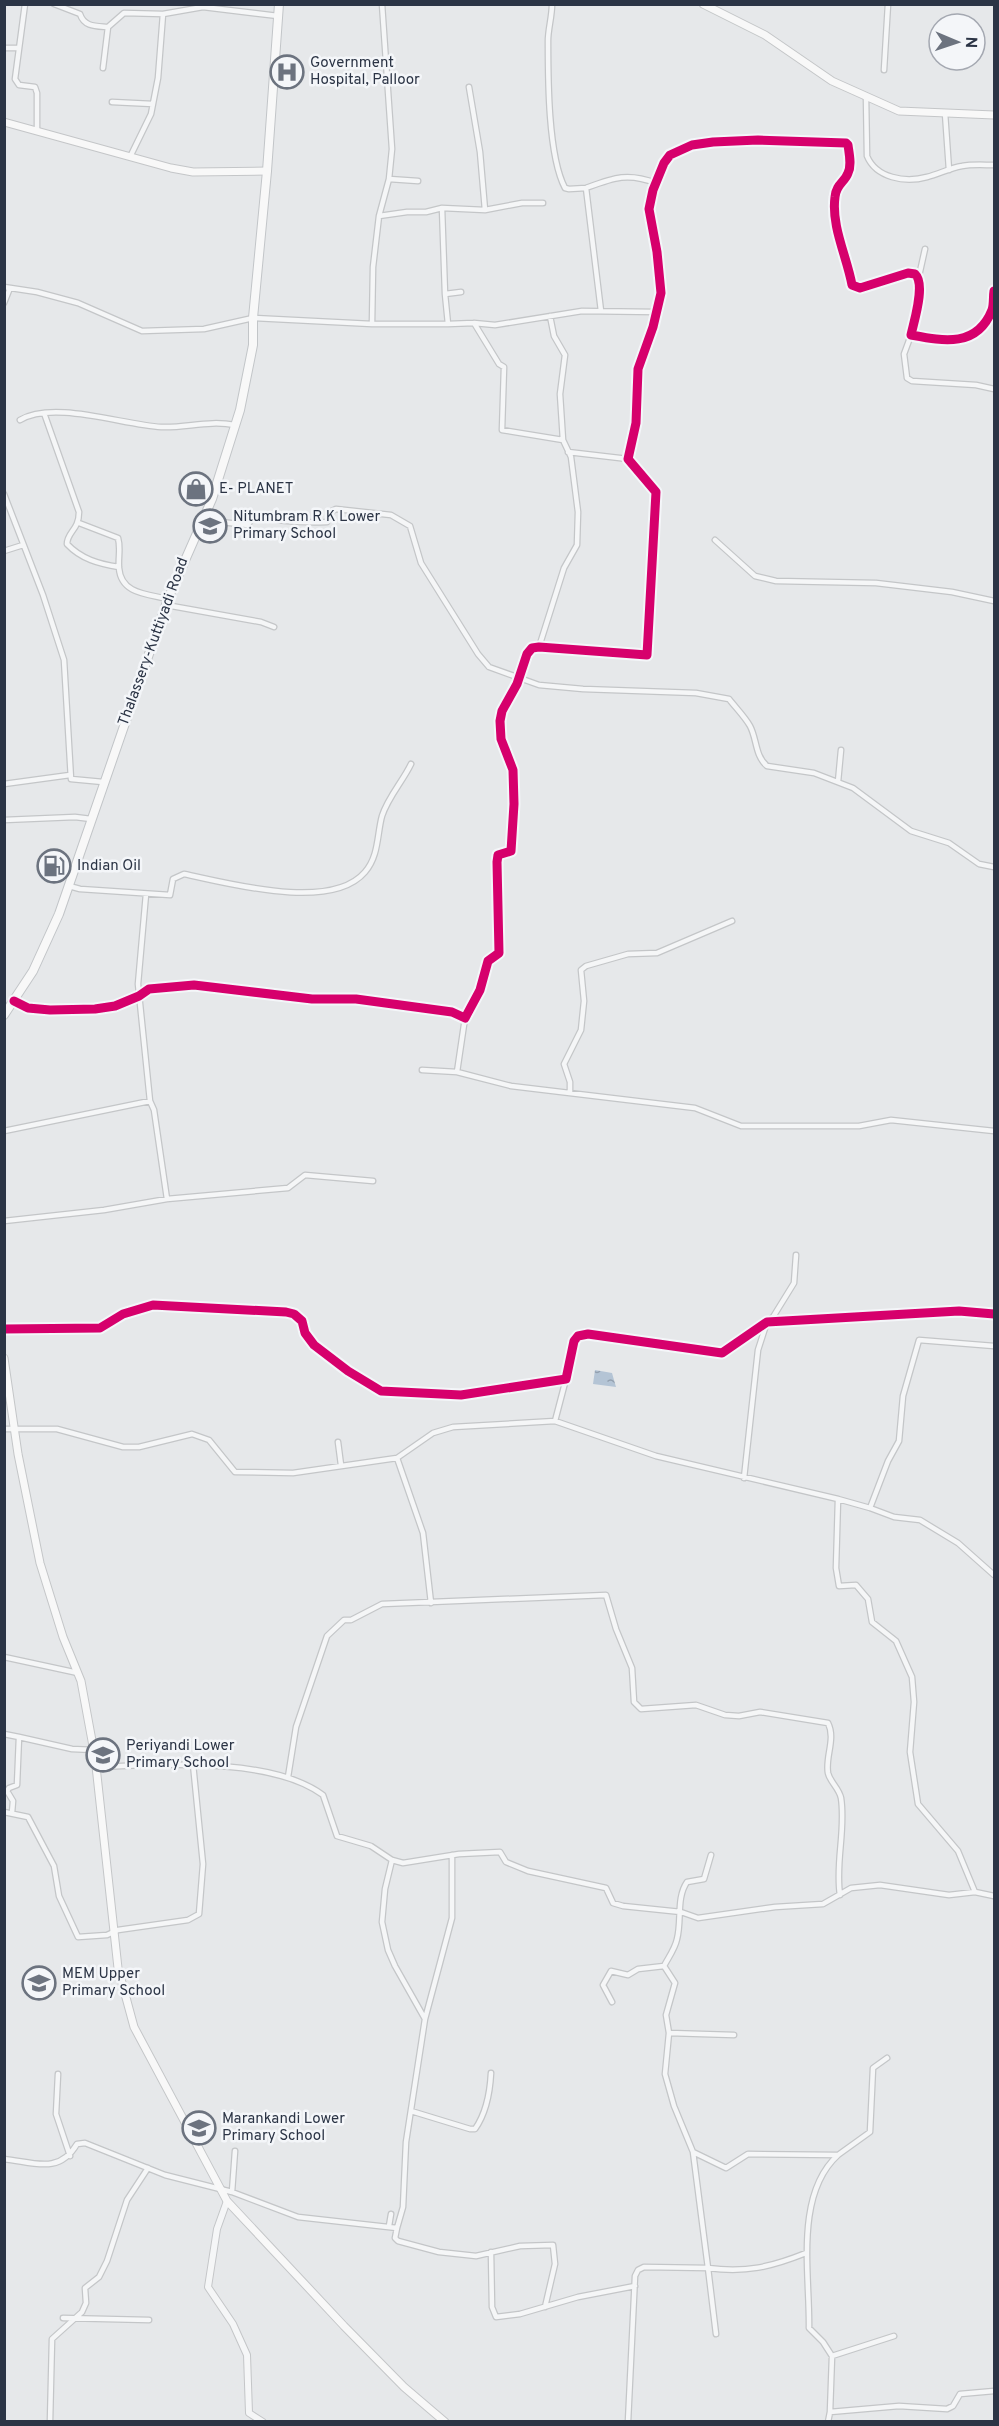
<svg xmlns="http://www.w3.org/2000/svg" width="999" height="2426" viewBox="0 0 999 2426" font-family="Overpass,sans-serif">
<defs>
<pattern id="water-ripples" width="26" height="14" patternUnits="userSpaceOnUse" patternTransform="scale(1.5)"><rect width="26" height="14" fill="#b4c4d5"/><path d="M2 4q2-2 4 0t4 0M15 11q2-2 4 0t4 0" fill="none" stroke="#93a0af"/></pattern>
</defs>
<rect width="100%" height="100%" fill="#e6e8ea"/>
<path fill="url(#water-ripples)" d="M595,1370L612,1373L616,1387L593,1384Z"/>
<g fill="none" stroke-linecap="round" stroke-linejoin="round">
<g stroke="#c4c6c8" stroke-width="7">
<path id="minor" d="M25,4L15,79L19,85L35,87L37,93V130
M54,4L80,14C84,27 96,26 108,27L124,13L163,14
M552,4C552,17 548,29 548,41C548,78 548,156 565,188L569,189L586,188L601,311
M4,48H19
M103,68L108,27
M884,70L888,4
M469,87L480,152L485,210
M866,96L867,156C876,178 905,183 927,177C939,174 950,168 962,166C972,164 984,165 994,165
M112,102L153,104
M945,113L949,170
M130,157L151,114L158,78L163,14L203,7L278,16
M389,179L418,181
M586,188C613,178 627,172 656,183
M442,208L445,294
M379,216L407,212H426L442,208L485,210L522,203H543
M919,276L925,249
M4,287L37,292L78,303L142,331L204,329L253,318L372,324H448
M461,292L445,294L448,324L474,323L499,364L504,367L502,430L563,440L571,457L578,512L577,545L564,568L539,647
M4,303L10,288
M550,316L554,336L565,355L560,394L563,440
M474,323L495,325L582,311L656,312
M372,324L373,267L379,216L389,179L392,149L382,4
M911,335L904,354L907,378L912,381L976,385L994,389
M44,413L79,512C79,530 67,532 67,544C81,559 99,564 119,567
M20,420C54,400 123,425 161,427C187,428 208,420 235,425
M568,452L628,459
M4,494L43,595L64,660L71,779L103,782
M203,520L248,525L253,516C277,521 302,523 327,522L332,511L336,509L391,515L410,526L421,563L478,654L489,667L539,685L583,689L696,693L729,699C736,708 745,717 750,726C757,739 755,756 767,766L814,773L853,788L911,831L949,843L979,864L994,867
M79,523L118,538C121,548 118,557 119,568C121,594 147,594 168,599
M715,540L755,576L776,581L876,583L952,592L994,601
M4,551L23,545
M166,605L261,622L274,627
M838,782L841,750
M4,784L70,775
M4,820L75,817L91,819
M69,886L80,889L170,895L173,879L184,874C228,883 331,912 365,872C379,856 377,834 382,816C388,797 403,781 411,764
M146,894L138,984L150,1101
M14,1001L28,1008L50,1010L95,1009L115,1006L139,996L149,989L194,985L312,999H356L452,1012L465,1018L480,990L488,961L499,953L497,862L498,855L511,851L514,804L513,770L501,739L500,721L502,711L517,684L527,654L532,648L539,647L647,655L656,492L628,459L636,423L638,369L653,327L661,293L657,252L649,209L653,190L664,163L670,155L692,145L713,142L758,140L846,143L848,145C849,153 852,165 848,173C845,182 836,184 835,197C831,226 847,257 852,285L860,288L908,273L915,274C926,284 914,321 911,335C943,341 977,348 992,310C994,304 993,297 994,291
M465,1018L457,1072L511,1086L695,1108L741,1126H859L891,1120L994,1131
M422,1070L457,1072
M570,1093V1082L564,1064L581,1030L584,1001L581,970L586,966L628,954L657,953L732,921
M4,1131L150,1101L154,1110L167,1199
M4,1221L104,1210L167,1199L288,1188L305,1175L373,1181
M4,1329L100,1328L123,1314L153,1305L286,1312L294,1314L302,1321L305,1333L314,1345L348,1371L381,1391L461,1395L566,1379L574,1341L578,1336L588,1334L722,1353L767,1322L959,1311L994,1314
M994,1346L919,1340L903,1396L899,1441L888,1461L870,1508L894,1517L920,1520L958,1543L994,1575
M555,1421L566,1379
M4,1429H57L123,1447H139L192,1434L209,1440L235,1472L293,1473L397,1458L433,1433L453,1427L555,1421L656,1456L838,1499L870,1508
M338,1442L341,1465
M397,1458L423,1533L431,1603
M744,1478L758,1350L767,1322L773,1317L794,1283L796,1255
M838,1499L836,1568L839,1586L856,1585L868,1599L872,1622L896,1641L912,1677L914,1702L910,1752L918,1804L958,1851L975,1892
M4,1657L78,1673
M4,1734L19,1737
M96,1767C159,1765 270,1756 323,1795L337,1836L371,1846L392,1860L403,1863L459,1854L500,1852L506,1862L528,1871L606,1888L613,1903L623,1906L681,1912L698,1918L775,1907L823,1904L851,1888L880,1885L949,1895L975,1892L994,1896
M288,1777L296,1727L327,1636L344,1620H351L382,1604L606,1595L616,1629L632,1668L634,1702L641,1709L696,1705L725,1715L739,1716L760,1712L828,1723C836,1739 825,1757 828,1773C830,1782 839,1788 841,1798C846,1830 835,1863 840,1895
M4,1812L28,1817L54,1866L59,1896L78,1937L107,1935L118,1930L188,1920L199,1914L203,1864L193,1764
M12,1813L13,1801L7,1791L9,1788L17,1785L19,1737L72,1749L94,1750
M711,1855L704,1879L687,1882C676,1898 682,1920 677,1939C675,1949 668,1958 664,1966L675,1983L666,2015L669,2033L734,2035
M612,2002L603,1985L611,1971L628,1975L638,1969L664,1966
M425,2019L452,1918V1855
M669,2033L665,2074L674,2106L693,2152L726,2168L748,2154L838,2155L870,2132L873,2068L887,2058
M58,2074L56,2114L70,2156
M411,2111L470,2129H475C487,2112 490,2092 491,2073
M838,2155C794,2195 810,2275 809,2328L823,2342L832,2356L894,2336
M4,2159C33,2162 59,2175 77,2144L85,2143L165,2175L232,2192L298,2217L397,2228L403,2207L406,2142L425,2019L395,1966L388,1950L382,1922L385,1889L392,1860
M232,2192L235,2151
M389,2226L391,2214
M397,2228L395,2238L398,2241L439,2252L476,2256L520,2246L553,2245L555,2264L545,2307
M491,2252L492,2307L496,2317L520,2314L578,2297L635,2286
M63,2318L149,2320
M716,2334L708,2268C746,2273 771,2267 806,2253
M832,2356L830,2412L899,2406L947,2409L953,2406L960,2394L994,2391
M50,2422L52,2339L82,2312L86,2303L85,2288L99,2277L107,2261L127,2200L148,2168
M628,2422L635,2276L638,2270L644,2267L708,2268L693,2152
M828,2422L830,2412"/>
</g>
<g stroke="#c4c6c8" stroke-width="8">
<path id="tertiary" d="M227,2201L217,2229L208,2287L233,2324L247,2355L249,2413L263,2422"/>
</g>
<g stroke="#c4c6c8" stroke-width="9">
<path id="secondary" d="M703,4L765,35L832,81L899,111L994,115
M4,122L171,168L193,172L267,171
M4,1358L18,1454L40,1563L63,1637L81,1681L95,1757L118,1968L134,2027L227,2201L344,2326L404,2387L445,2422"/>
</g>
<g stroke="#c2c5c8" stroke-width="10">
<path id="primary" d="M4,1015L33,971L59,914L168,599L212,499L240,410L253,345V318L267,171L279,4"/>
</g>
<use href="#minor" stroke="#f5f6f7" stroke-width="4.5"/>
<use href="#tertiary" stroke="#f5f6f7" stroke-width="6"/>
<use href="#secondary" stroke="#f8f8f8" stroke-width="7"/>
<use href="#primary" stroke="#f8f8f8" stroke-width="8"/>
<g stroke="#f4f6f9" stroke-width="13">
<path id="cycleway" d="M14,1001L28,1008L50,1010L95,1009L115,1006L139,996L149,989L194,985L312,999H356L452,1012L465,1018L480,990L488,961L499,953L497,862L498,855L511,851L514,804L513,770L501,739L500,721L502,711L517,684L527,654L532,648L539,647L647,655L656,492L628,459L636,423L638,369L653,327L661,293L657,252L649,209L653,190L664,163L670,155L692,145L713,142L758,140L846,143L848,145C849,153 852,165 848,173C845,182 836,184 835,197C831,226 847,257 852,285L860,288L908,273L915,274C926,284 914,321 911,335C943,341 977,348 992,310C994,304 993,297 994,291
M4,1329L100,1328L123,1314L153,1305L286,1312L294,1314L302,1321L305,1333L314,1345L348,1371L381,1391L461,1395L566,1379L574,1341L578,1336L588,1334L722,1353L767,1322L959,1311L994,1314"/>
</g>
<use href="#cycleway" stroke="#d6006c" stroke-width="9"/>
</g>
<defs>
<g id="hospital-ring" transform="scale(1.725)"><circle r="9.5" fill="#f4f6f9" stroke="#6c737f" stroke-width="1.5"/><path d="M-5-5h3v3.5h4V-5h3V5h-3V1.5h-4V5h-3Z" fill="#6c737f"/></g>
<g id="shop-ring" transform="scale(1.725)"><circle r="9.5" fill="#f4f6f9" stroke="#6c737f" stroke-width="1.5"/><path d="M-5-2.5h2.3a2.7 3.5 0 0 1 5.4 0H5L5.5 6h-11ZM-1.5-2.5h3a1.5 2.3 0 0 0-3 0Z" fill="#6c737f"/></g>
<g id="school-ring" transform="scale(1.725)"><circle r="9.5" fill="#f4f6f9" stroke="#6c737f" stroke-width="1.5"/><path d="M0-5L7-2L0 1L-7-2ZM-4 1L0 2.5L4 1V4Q0 6-4 4Z" fill="#6c737f"/></g>
<g id="fuel-ring" transform="scale(1.725)"><circle r="9.5" fill="#f4f6f9" stroke="#6c737f" stroke-width="1.5"/><path d="M-5.5-6h7V0h2V4h1.3V-2.5L3-4.5l.8-.8L6-3V5H2.5V1h-1V6h-7ZM-4.2-4.7v3.2H.2V-4.7Z" fill="#6c737f"/></g>
</defs>
<g fill-rule="evenodd">
<use href="#hospital-ring" x="287" y="72"/>
<use href="#shop-ring" x="196" y="489"/>
<use href="#school-ring" x="210" y="526"/>
<use href="#fuel-ring" x="54" y="866"/>
<use href="#school-ring" x="103" y="1755"/>
<use href="#school-ring" x="39" y="1983"/>
<use href="#school-ring" x="199" y="2128"/>
</g>
<g text-anchor="middle" dominant-baseline="central" stroke-width="5" stroke-linejoin="round" paint-order="stroke">
<g font-size="15" fill="#2b3445" stroke="#f4f6f9" text-anchor="start">
<text x="310" y="63">Government<tspan x="310" dy="17">Hospital, Palloor</tspan></text>
<text x="219" y="489">E- PLANET</text>
<text x="233" y="517">Nitumbram R K Lower<tspan x="233" dy="17">Primary School</tspan></text>
<text x="77" y="866">Indian Oil</text>
<text x="126" y="1746">Periyandi Lower<tspan x="126" dy="17">Primary School</tspan></text>
<text x="62" y="1974">MEM Upper<tspan x="62" dy="17">Primary School</tspan></text>
<text x="222" y="2119">Marankandi Lower<tspan x="222" dy="17">Primary School</tspan></text>
</g>
<g font-size="15" fill="#2b3445" stroke="#f4f6f9">
<text transform="translate(154 642) rotate(-70)">Thalassery-Kuttiyadi Road</text>
</g>
</g>
<rect width="999" height="2426" fill="none" stroke="#2b3445" stroke-width="12"/>
<g transform="translate(957 42) rotate(92)"><circle r="28" fill="#f4f6f9" stroke="#a4a8b1" stroke-width="1.5"/>
<path d="M0-4.5L10 22L0 15L-10 22Z" fill="#6c737f"/>
<text y="-9" font-size="16" font-weight="bold" text-anchor="middle" fill="#2b3445">N</text>
</g>
</svg>
